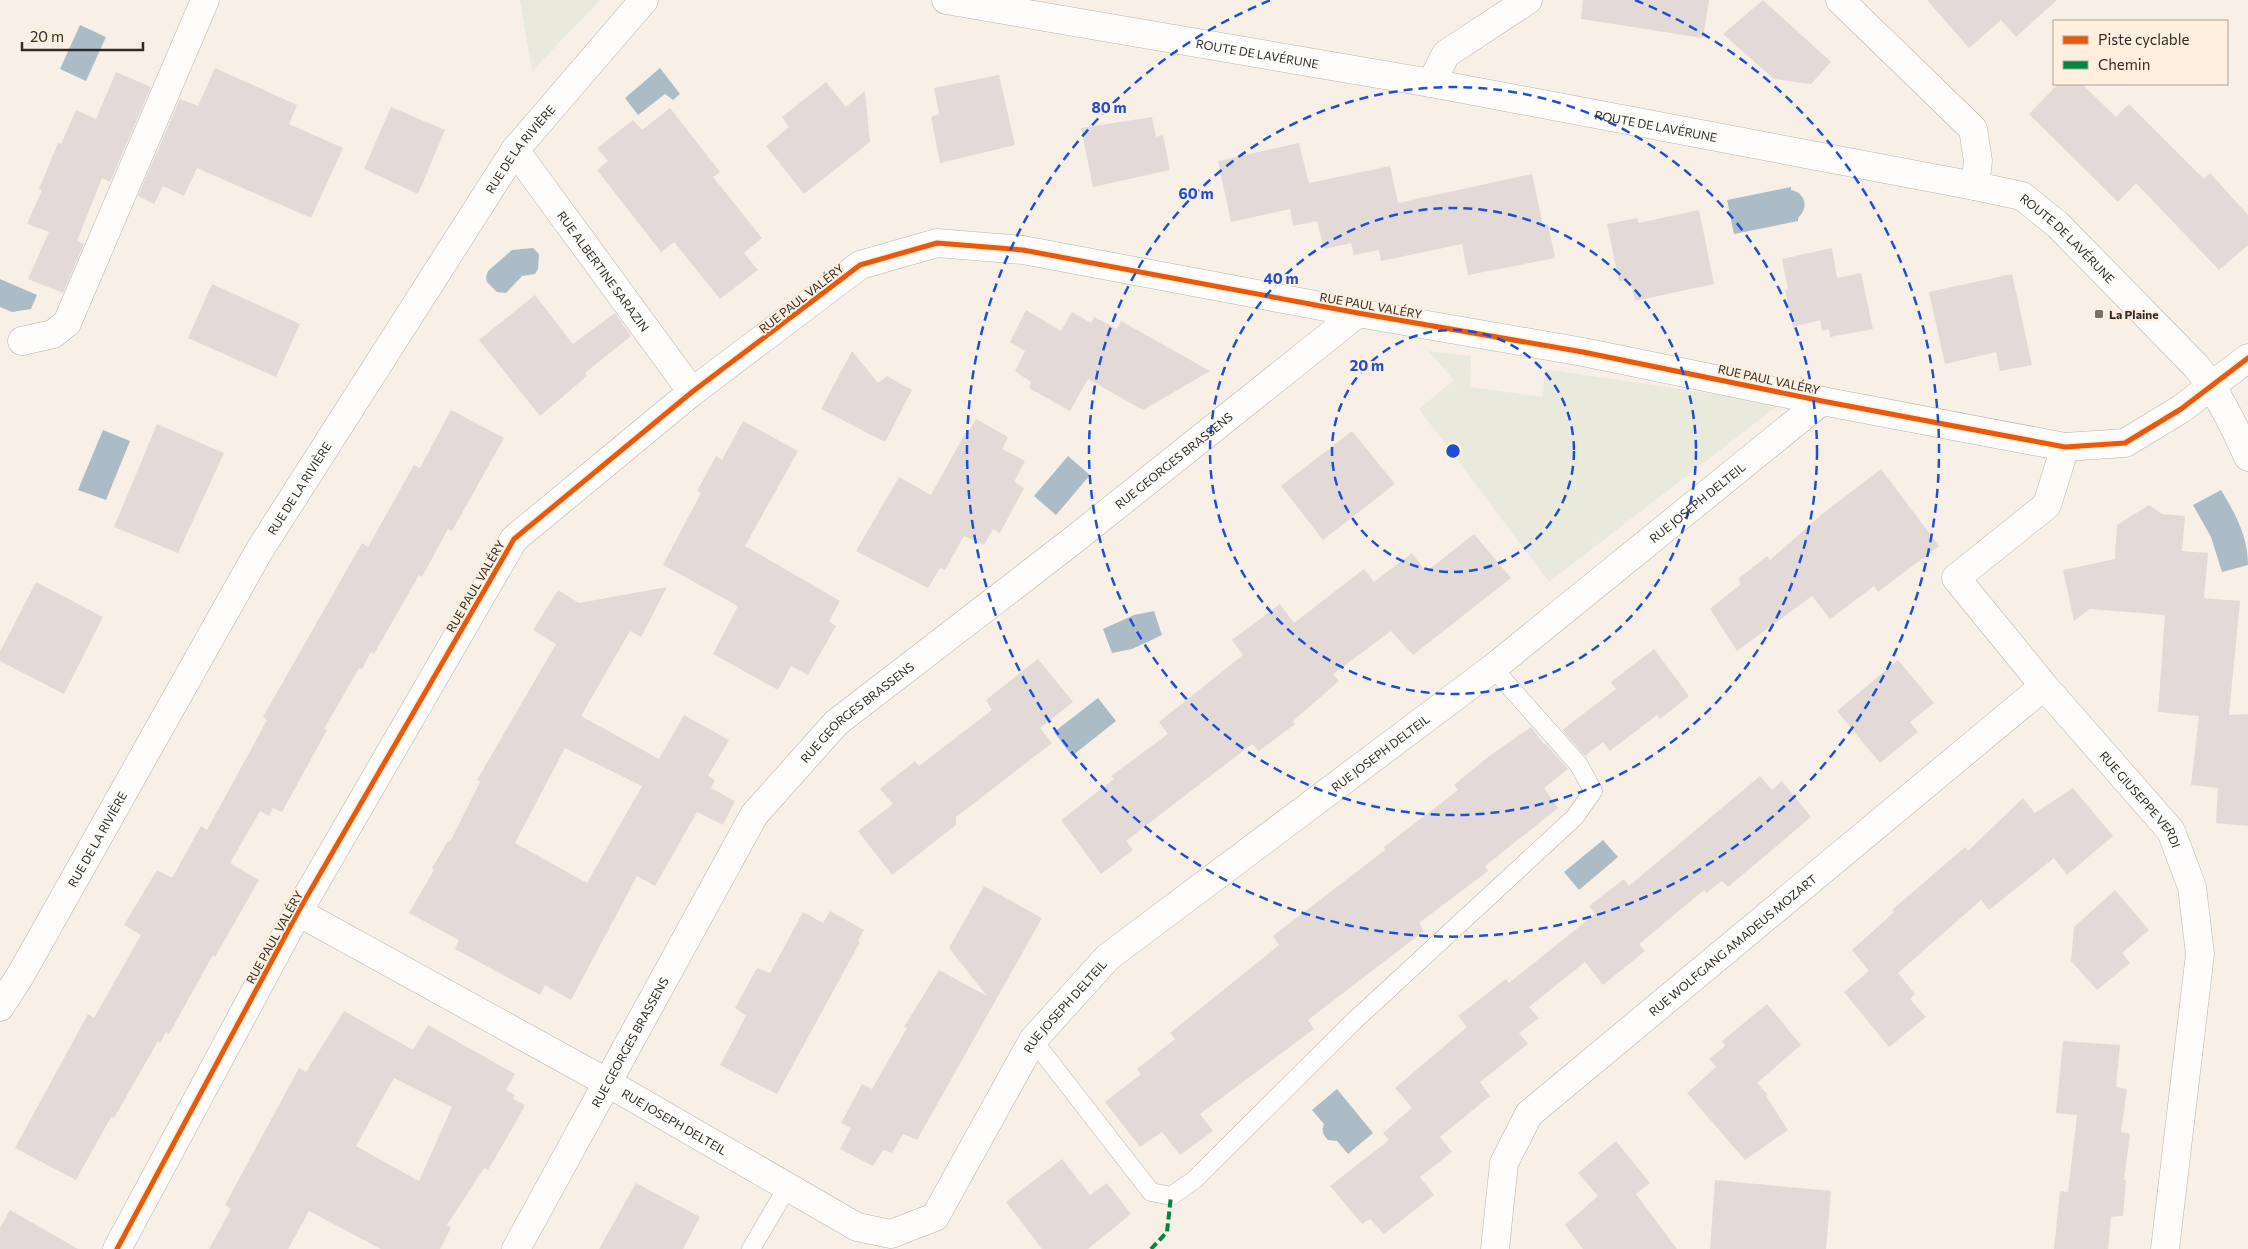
<svg xmlns="http://www.w3.org/2000/svg" width="2248" height="1249" viewBox="0 0 2248 1249" font-family="Commissioner,sans-serif">
<rect width="100%" height="100%" fill="#f8efe6"/>
<path fill="#e9eadb" d="M520,0H600L532,71Z
M1428,351L1471,356L1470,387L1543,397L1545,369L1780,404L1549,582L1419,409L1454,380Z"/>
<path fill="#acbcc6" d="M80,25L106,37L86,81L60,69Z
M660,68L680,94L673,100L665,94L638,115L625,98Z
M1791,187V190C1806,193 1809,208 1798,218V221L1734,234L1727,200Z
M533,248L539,254L538,269L535,274L522,276L506,293L497,292L487,282L486,277L488,271L512,250Z
M0,279L37,295L31,309L12,312L0,307Z
M103,430L130,441L106,500L78,490Z
M1068,456L1090,475L1056,515L1034,496Z
M2221,490C2235,513 2248,536 2248,565L2222,572L2211,537L2193,505Z
M1154,611L1162,635L1132,649L1112,653L1103,629L1134,615Z
M1098,698L1116,721L1072,756L1054,732Z
M1603,840L1618,857L1579,890L1564,872Z
M1337,1089L1373,1133L1348,1154L1337,1141L1328,1140C1323,1135 1321,1131 1324,1124L1312,1110Z"/>
<path fill="#e3dad8" fill-rule="evenodd" d="M1583,0H1709L1703,38L1581,19Z
M1763,0L1831,62L1811,84L1774,79L1723,34Z
M1927,0H2057L2016,37L2001,20L1969,48Z
M215,68L297,105L289,124L343,148L311,218L197,168L184,196L163,186L154,204L138,196L180,99L198,106Z
M116,72L151,87L110,182L102,178L77,241L84,244L63,293L28,279L49,232L27,224L42,190L39,189L58,143L61,144L76,110L96,119Z
M999,75L1015,145L940,163L931,117L939,114L934,88Z
M826,82L846,107L865,91L870,142L804,194L766,146L789,127L782,117Z
M2058,84H2082L2116,117L2129,104L2204,179L2210,173L2248,215V245L2219,270L2136,183L2118,202L2029,114Z
M391,107L445,130L418,194L364,169Z
M670,108L720,172L713,177L762,238L744,253L758,270L720,299L674,242L661,252L597,170L608,161L597,148L633,120L642,130Z
M1152,117L1156,137L1163,135L1170,170L1093,187L1081,128Z
M1299,143L1309,183L1390,166L1398,203L1532,174L1543,225L1548,224L1555,258L1468,275L1462,244L1381,261L1379,250L1354,255L1351,243L1324,249L1317,221L1293,226L1290,209L1231,222L1218,161Z
M1699,210L1714,284L1635,301L1630,280L1619,281L1607,224L1637,218L1639,223Z
M1832,248L1837,278L1861,273L1873,329L1830,337L1829,329L1822,331L1820,320L1793,327L1785,290L1788,289L1782,259Z
M2012,274L2032,365L2000,371L1996,352L1945,364L1929,292Z
M212,284L300,324L276,377L188,338Z
M535,295L573,344L615,313L631,336L585,373L587,376L540,416L479,340Z
M1026,310L1061,331L1072,312L1091,323L1094,317L1117,329L1121,321L1210,371L1143,410L1088,379L1070,411L1029,388L1031,382L1015,371L1025,351L1010,342Z
M852,351L878,383L887,376L912,390L885,442L821,409Z
M451,410L504,438L452,531L448,529L422,577L419,575L374,654L371,652L362,669L359,668L324,729L327,730L282,812L273,808L269,816L260,811L230,863L259,880L215,957L213,955L169,1034L166,1032L160,1043L158,1041L114,1118L111,1117L76,1180L15,1148L88,1014L94,1018L141,935L124,925L157,870L172,878L201,826L207,830L267,720L263,717L362,543L368,547L414,465L420,468Z
M976,419L1008,437L1002,449L1025,461L1014,482L1024,488L1000,533L993,529L984,545L964,536L945,570L940,568L928,588L856,551L899,477L931,495L967,430L969,431Z
M743,421L798,451L745,546L840,601L829,621L836,626L808,675L791,666L778,690L713,654L738,606L663,565L701,493L697,491L716,456L722,460Z
M157,424L224,453L178,553L114,527Z
M1352,431L1395,484L1323,540L1281,486Z
M1881,469L1939,546L1878,592L1874,586L1830,619L1812,596L1737,651L1710,609L1741,584L1738,579L1767,556L1770,560L1821,515Z
M2149,505L2162,514L2185,516L2182,551L2208,553L2204,598L2240,601L2229,715L2248,714V826L2216,823L2218,788L2191,785L2199,716L2158,712L2165,615L2090,609L2074,621L2063,570L2115,559L2117,525Z
M1474,534L1511,578L1413,655L1391,631L1333,674L1339,681L1293,721L1295,724L1259,751L1252,744L1126,841L1133,850L1101,874L1061,820L1114,779L1111,776L1168,734L1159,722L1243,655L1232,640L1280,604L1294,623L1364,569L1374,582L1412,553L1426,572Z
M36,582L103,617L64,694L0,661V652Z
M667,587L641,637L630,631L581,716L659,759L684,715L729,740L708,776L715,780L711,788L735,801L723,825L697,812L655,886L637,876L571,1000L545,985L540,995L455,949L459,940L409,913L434,870L432,868L448,841L450,842L480,782L477,780L556,644L533,630L558,590L579,603ZM565,748L642,786L587,883L515,843Z
M1654,649L1689,696L1660,719L1657,715L1610,751L1603,742L1585,756L1562,730L1616,689L1611,682Z
M1038,659L1073,702L1040,728L1052,743L956,817V825L892,875L858,831L893,804L880,789L915,761L919,766L992,710L986,700Z
M1898,660L1934,703L1910,722L1918,732L1880,763L1837,711Z
M1531,727L1544,744L1545,743L1568,769L1544,788L1558,808L1485,866L1488,871L1419,923L1424,931L1308,1020L1314,1029L1200,1114L1213,1131L1180,1155L1162,1132L1140,1147L1105,1102L1141,1074L1137,1069L1175,1039L1170,1033L1279,945L1273,936L1385,850L1384,847L1458,790L1454,785L1488,757Z
M1760,776L1772,790L1782,781L1811,817L1728,887L1722,881L1706,893L1704,890L1639,944L1645,951L1603,985L1585,962L1529,1007L1539,1018L1519,1033L1528,1044L1480,1082L1490,1096L1440,1137L1452,1152L1420,1177L1434,1195L1384,1234L1370,1219L1362,1224L1330,1186L1389,1140L1383,1133L1412,1108L1395,1088L1467,1027L1458,1016L1506,979L1509,983L1595,914L1589,906L1624,879L1629,886Z
M2073,788L2113,836L2067,875L2054,858L1989,910L1981,900L1898,973L1915,994L1910,999L1926,1017L1889,1047L1844,992L1869,971L1852,950L1894,912L1892,910L1965,847L1968,851L2023,798L2035,813Z
M984,886L1042,918L917,1140L903,1134L892,1153L883,1150L873,1166L840,1149L851,1128L841,1123L862,1084L872,1089L907,1028L904,1027L939,970L987,996L949,948Z
M2115,890L2149,930L2122,953L2130,963L2097,990L2071,961L2074,927Z
M830,911L864,930L858,941L860,942L777,1094L720,1065L746,1016L735,1008L757,968L770,973L803,912L823,923Z
M1767,1004L1801,1045L1757,1083L1768,1095L1766,1096L1788,1130L1745,1160L1687,1093L1716,1067L1709,1059L1725,1046L1722,1041Z
M344,1011L413,1050L428,1025L515,1074L506,1090L515,1095L513,1099L525,1105L513,1127L488,1170L484,1168L447,1225L451,1228L440,1249H381L309,1211L288,1249H209L231,1209L225,1205L299,1068L306,1072ZM394,1078L452,1107L419,1181L356,1146Z
M2063,1041L2120,1045L2116,1087L2127,1089L2121,1132L2130,1134L2124,1180H2126L2123,1216L2111,1217L2108,1249H2054L2060,1191L2068,1192L2077,1115L2056,1113Z
M1616,1141L1650,1183L1636,1194L1677,1249H1583L1565,1225L1598,1196L1578,1173Z
M1062,1159L1090,1195L1107,1183L1131,1214L1088,1249H1042L1006,1202Z
M1715,1180L1831,1191L1826,1249H1710Z
M636,1183L700,1217L683,1249H599Z
M10,1210L78,1249H0V1228Z"/>
<g fill="none" stroke-linecap="round" stroke-linejoin="round">
<g stroke="#b9b2ab" stroke-width="19">
<path id="service" d="M1033,1040L1151,1192L1171,1196L1194,1180L1354,1021L1575,817L1593,791L1579,765L1493,668
M751,1249L788,1186"/>
</g>
<g stroke="#b9b2ab" stroke-width="29">
<g id="minor">
<path d="M1840,0L1973,129L1978,161L1975,186"/>
<path d="M1431,83L1446,54L1528,0"/>
<path id="s1" d="M515,150L692,392"/>
<path d="M22,341L53,334L67,323L205,0"/>
<path id="s2" d="M2065,447L2047,505L1956,578L2044,686L2171,831L2192,887L2200,954L2165,1249"/>
<path id="s3" d="M298,912L608,1083L857,1227L891,1234L935,1217L1033,1040L1108,957L1493,668L1822,401"/>
<path id="s4" d="M0,1007L20,976L259,551L515,150L644,0"/>
<path d="M117,1249L298,912L514,539L692,392L860,265L937,243L1023,250L1358,313L1583,352L1822,401L2065,447L2125,443L2181,409L2248,358"/>
<path id="s5" d="M516,1249L754,815L836,723L1071,542L1358,313"/>
<path id="s6" d="M1495,1249L1504,1163L1529,1114L2044,686"/>
</g>
</g>
<g stroke="#b9b2ab" stroke-width="29">
<g id="tertiary">
<path id="s7" d="M946,0L1431,83L1975,186L2022,196L2058,225L2196,366C2219,394 2233,424 2248,457"/>
</g>
</g>
<use href="#service" stroke="#fefdfb" stroke-width="18"/>
<use href="#minor" stroke="#fefdfb" stroke-width="28"/>
<use href="#tertiary" stroke="#fefdfb" stroke-width="28"/>
<path stroke="#00873e" stroke-width="4" stroke-dasharray="8 4" stroke-linecap="butt" d="M1151,1249L1167,1232L1171,1196"/>
<g stroke="#ffefdf" stroke-width="8">
<path id="cycleway" d="M117,1249L298,912L514,539L692,392L860,265L937,243L1023,250L1358,313L1583,352L1822,401L2065,447L2125,443L2181,409L2248,358"/>
</g>
<use href="#cycleway" stroke="#e8590c" stroke-width="5"/>
</g>
<g fill="none" stroke="#1d4ed8" stroke-width="2.5" stroke-dasharray="9 6">
<circle cx="1453" cy="451" r="121"/>
<circle cx="1453" cy="451" r="243"/>
<circle cx="1453" cy="451" r="364"/>
<path d="M1635 0A486 486 0 1 1 1271 0"/>
</g>
<rect fill="#777069" stroke="#ffefdf" stroke-width="2" x="2094" y="309" width="10" height="10" rx="2.5"/>
<g text-anchor="middle" dominant-baseline="central" stroke-width="4" stroke-linejoin="round" paint-order="stroke">
<g font-size="12" fill="#312b25" stroke="#ffefdf">
<text stroke="none"><textPath href="#s7" startOffset="316">ROUTE DE LAVÉRUNE</textPath></text>
<text stroke="none"><textPath href="#s7" startOffset="721">ROUTE DE LAVÉRUNE</textPath></text>
<text stroke="none"><textPath href="#s4" startOffset="1004">RUE DE LA RIVIÈRE</textPath></text>
<text stroke="none"><textPath href="#s7" startOffset="1156">ROUTE DE LAVÉRUNE</textPath></text>
<text stroke="none"><textPath href="#s1" startOffset="150">RUE ALBERTINE SARAZIN</textPath></text>
<text transform="translate(801 298) rotate(-38)">RUE PAUL VALÉRY</text>
<text transform="translate(1371 305) rotate(10)">RUE PAUL VALÉRY</text>
<text transform="translate(1769 379) rotate(12)">RUE PAUL VALÉRY</text>
<text stroke="none"><textPath href="#s5" startOffset="1046">RUE GEORGES BRASSENS</textPath></text>
<text stroke="none"><textPath href="#s4" startOffset="599">RUE DE LA RIVIÈRE</textPath></text>
<text stroke="none"><textPath href="#s3" startOffset="1782">RUE JOSEPH DELTEIL</textPath></text>
<text transform="translate(475 586) rotate(-60)">RUE PAUL VALÉRY</text>
<text stroke="none"><textPath href="#s5" startOffset="641">RUE GEORGES BRASSENS</textPath></text>
<text stroke="none"><textPath href="#s3" startOffset="1378">RUE JOSEPH DELTEIL</textPath></text>
<text stroke="none"><textPath href="#s2" startOffset="466">RUE GIUSEPPE VERDI</textPath></text>
<text stroke="none"><textPath href="#s4" startOffset="194">RUE DE LA RIVIÈRE</textPath></text>
<text transform="translate(274 937) rotate(-61)">RUE PAUL VALÉRY</text>
<text stroke="none"><textPath href="#s6" startOffset="406">RUE WOLFGANG AMADEUS MOZART</textPath></text>
<text stroke="none"><textPath href="#s3" startOffset="972">RUE JOSEPH DELTEIL</textPath></text>
<text stroke="none"><textPath href="#s5" startOffset="236">RUE GEORGES BRASSENS</textPath></text>
<text stroke="none"><textPath href="#s3" startOffset="431">RUE JOSEPH DELTEIL</textPath></text>
</g>
<g font-size="12" font-weight="bold" fill="#312b25" stroke="#ffefdf" text-anchor="start">
<text x="2109" y="314">La Plaine</text>
</g>
</g>
<circle cx="1453" cy="451" r="8" fill="#1d4ed8" stroke="#ffefdf" stroke-width="2.5"/>
<g font-size="15" text-anchor="middle" font-weight="bold" fill="#1d4ed8" stroke="#ffefdf" stroke-width="4" stroke-linejoin="round" paint-order="stroke">
<text x="1109" y="113">80 m</text>
<text x="1196" y="199">60 m</text>
<text x="1281" y="284">40 m</text>
<text x="1367" y="371">20 m</text>
</g>
<rect x="2053" y="20" width="175" height="65" fill="#ffefdf" stroke="#ada195"/>
<rect x="2063" y="36" width="25" height="8" fill="#e8590c" stroke="#ada195"/>
<text x="2098" y="45" font-size="15" fill="#312b25">Piste cyclable</text>
<rect x="2063" y="61" width="25" height="8" fill="#00873e" stroke="#ada195"/>
<text x="2098" y="70" font-size="15" fill="#312b25">Chemin</text>
<path d="M22 42v8h121v-8" fill="none" stroke="#312b25" stroke-width="2.5"/>
<text x="30" y="42" font-size="15" fill="#312b25" stroke="#ffefdf" stroke-width="4" paint-order="stroke">20 m</text>
</svg>
